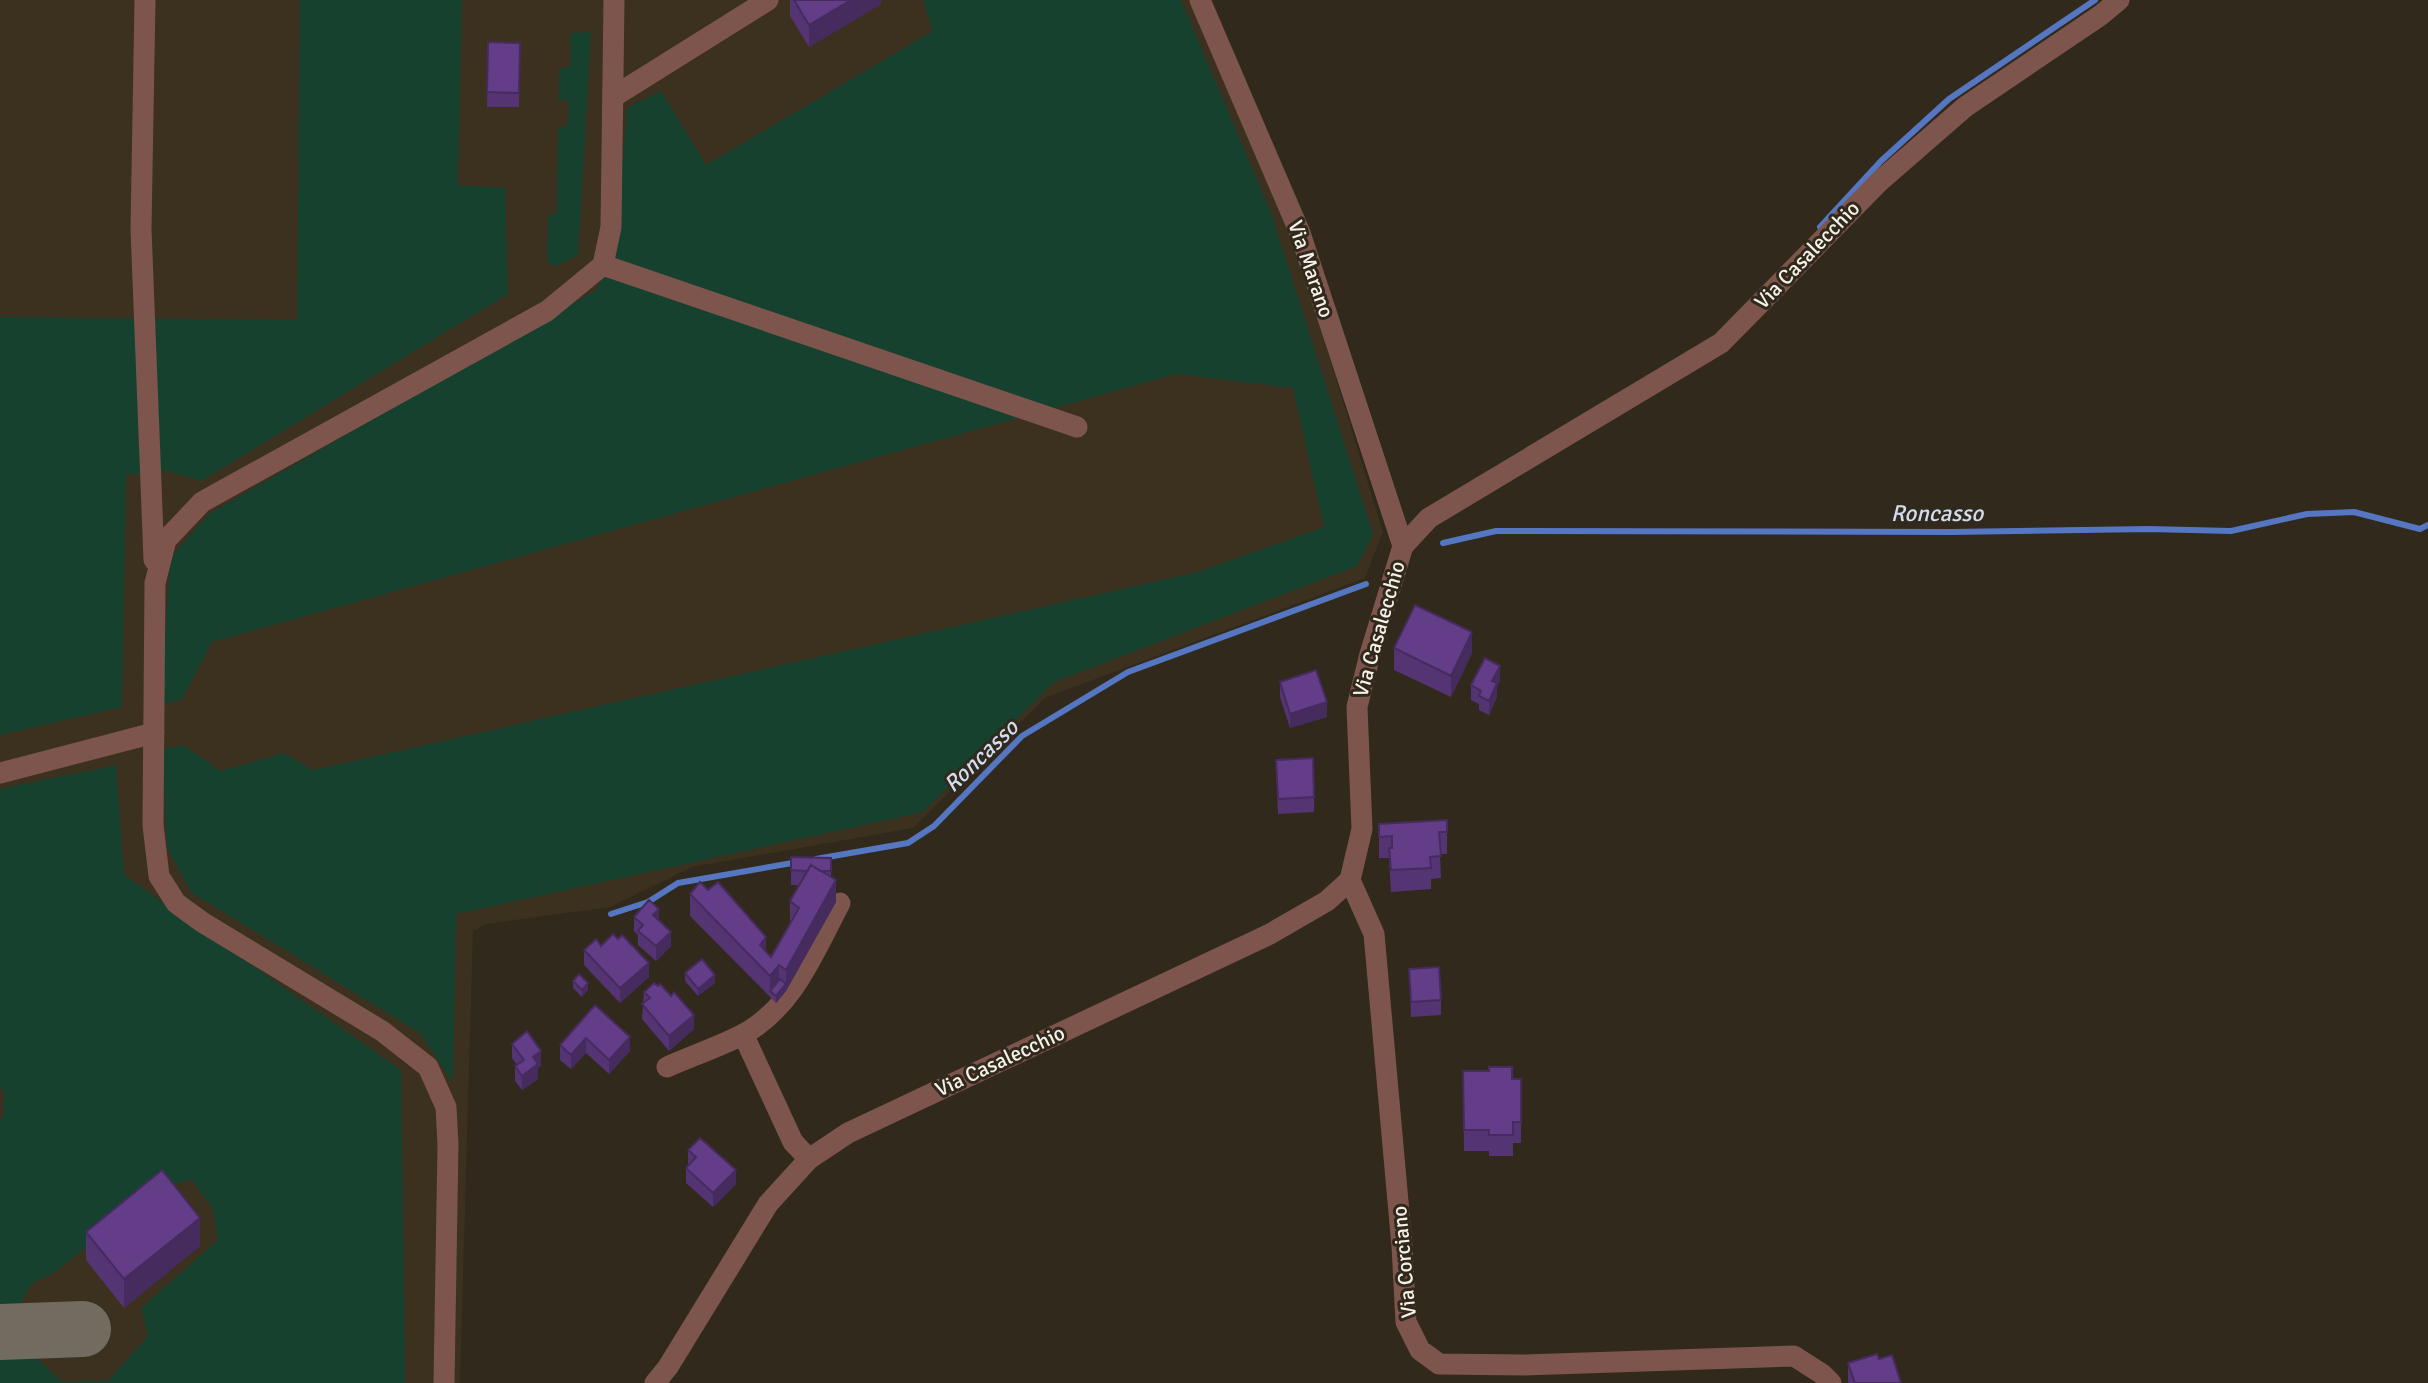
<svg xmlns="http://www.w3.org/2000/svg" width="2428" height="1383" viewBox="0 0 2428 1383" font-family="Signika,sans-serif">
<rect width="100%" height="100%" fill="#30291c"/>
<path fill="#3b311e" d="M0,0H1190L1295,245L1383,532L1365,578L1045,698L913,828L692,867L610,907L487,924L473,931L460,1383H0Z"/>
<path fill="#16412f" d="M300,0H462L458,185L505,188L508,294L201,481L167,471L126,475L122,707L0,735V317L297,320Z
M923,0H1181L1271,213L1373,534L1357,566L1054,682L923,812L456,914L453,1083L420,1033L191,892L167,848L162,749L184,745L220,771L284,753L313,770L1198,572L1324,527L1293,388L1176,374L212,642L182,699L161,705L170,558L209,514L596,290L616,246L627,108L661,91L706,165L933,31Z
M591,32L578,255L554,267L547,261L548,216L557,213L558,128L568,124L569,100L559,101V68L570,67L571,33Z
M116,765L124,875L401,1070L405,1383H0V1353L30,1352L62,1382L108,1381L148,1336L141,1308L218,1240L213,1209L191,1179L160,1189L56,1271L30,1285L18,1309L0,1310V1119L3,1117L4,1090L0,1089V789Z"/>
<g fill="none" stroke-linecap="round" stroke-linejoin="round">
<path stroke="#5576c1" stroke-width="6" d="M1820,227L1881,161L1949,99L2095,0
M1443,543L1496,531L1951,532L2149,529L2231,531L2307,514L2354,512L2420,529L2428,525
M816,859L908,843L934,826L1022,736L1128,672L1366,584
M611,914L648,902L678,883L798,862"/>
<path stroke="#726b60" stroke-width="56" d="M0,1332L83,1329"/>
<path stroke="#7d554d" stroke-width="21" d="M145,0L141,229L154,560
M1200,0L1300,233L1403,546
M613,97L768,0
M603,265L1077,427
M0,773L154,733
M1350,880L1374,934L1402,1246L1406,1322L1420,1350L1439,1364L1524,1365L1794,1356L1822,1374L1831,1383
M743,1034L793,1142L809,1159
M667,1067C692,1056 718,1047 742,1035C793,1008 814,952 840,903
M444,1383L448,1145L446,1107L428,1067L382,1031L202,922L176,903L159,876L153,825L155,583L166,540L202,502L547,311L603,265L611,227L614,0
M655,1383L668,1367L768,1204L809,1159L848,1133L1270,934L1327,901L1350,880L1362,829L1357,707L1370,654L1403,546L1429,518L1721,343L1880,181L1965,107L2101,15L2119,0"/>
</g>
<path fill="#553474" d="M790,0H881V4L809,47L790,16Z
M488,42L520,43L519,107H487Z
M1394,648L1472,653L1451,697L1394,670Z
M1500,681L1497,687V697L1489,715L1479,710V704L1471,700V685Z
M1280,682L1327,717L1290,728L1280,697Z
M1276,760L1314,797V812L1278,814Z
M1379,824L1447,832V854H1440L1441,878L1431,879V889L1391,892L1389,858H1379Z
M791,857L831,858V877L836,902L786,991L776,1003L690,916V894L766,952L771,957L790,923V901L799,885H791Z
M634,917L659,920L671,946L656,961L638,945V935L634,931Z
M601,946L649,977L620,1003L584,965V950Z
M1409,969L1441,1000V1015L1411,1017Z
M685,973L715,983L698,996L685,981Z
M573,981L588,990L582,997L573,988Z
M644,992L694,1029L669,1051L642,1019Z
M595,1005L630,1051L609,1074L586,1053L571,1069L560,1060V1045Z
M512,1044L541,1065L538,1068V1079L522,1090L515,1081V1066L517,1065L512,1058Z
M1463,1071L1512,1079H1521V1143H1513V1156H1489V1151H1464Z
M688,1150L736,1184L713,1207L686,1183V1168L688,1165Z
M86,1232L200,1246L124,1308L86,1260Z
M1879,1359L1901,1383H1848V1363Z"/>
<path fill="#452b5e" d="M851,0H881V4L809,47V25Z
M1472,632V653L1451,697V676Z
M1500,666V681L1497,687V697L1489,715V701L1492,681Z
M1327,702V717L1290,728V714Z
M836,880V902L786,991V970Z
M659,909V923L653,915Z
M671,932V946L656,961V946Z
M766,937V959L760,966V945Z
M649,963V977L620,1003V988Z
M779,965V987L770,991V976Z
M715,975V983L698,996V989Z
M588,983V990L582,997V990Z
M786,984V991L776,1003V996Z
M694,1015V1029L669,1051V1036Z
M630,1037V1051L609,1074V1060Z
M586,1038V1053L571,1069V1055Z
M541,1051V1065L538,1068V1079L522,1090V1076L533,1057Z
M736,1170V1184L713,1207V1193Z
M200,1218V1246L124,1308V1279Z"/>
<path fill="#633d87" stroke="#452b5e" stroke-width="2" d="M794,0H851L809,25Z
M488,42L520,43L519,93L487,92Z
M1415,605L1472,632L1451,676L1394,648Z
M1485,658L1500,666L1492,681L1497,683L1489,701L1479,696L1481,691L1471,685Z
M1316,670L1327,702L1290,714L1280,682Z
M1313,758L1314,797L1278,799L1276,760Z
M1447,820V832H1439L1441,856L1430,857L1431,868L1391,870L1389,848H1392V836L1379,837V824Z
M791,857L831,858V871H820L811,865L807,871L791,870Z
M811,865L836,880L786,970L779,965L770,976L690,894L700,882L708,890L718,882L766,937L760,945L771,957L799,908L790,901Z
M649,900L659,909L653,915L671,932L656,946L638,931L643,925L634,917Z
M613,934L618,939L622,935L649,963L620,988L584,950L596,939L601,946Z
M702,959L715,975L698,989L685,973Z
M1439,967L1441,1000L1411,1002L1409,969Z
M579,974L588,983L582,990L573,981Z
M780,979L786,984L776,996L770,991Z
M654,983L658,986L660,984L671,996L674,992L694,1015L669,1036L642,1004L650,998L644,992Z
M595,1005L630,1037L609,1060L586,1038L571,1055L560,1045Z
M527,1031L541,1051L533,1057L538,1064L522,1076L515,1066L524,1060L512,1044Z
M1489,1067H1512V1079H1521V1122H1513V1135H1489V1130H1464L1463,1071H1489Z
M700,1138L736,1170L713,1193L686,1168L696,1157L688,1150Z
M162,1170L200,1218L124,1279L86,1232Z
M1877,1354L1879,1359L1892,1355L1901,1383H1855L1848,1363Z"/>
<g text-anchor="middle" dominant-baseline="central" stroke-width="6" stroke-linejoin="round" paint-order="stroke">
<g font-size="21" fill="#f6f1e9" stroke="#30291c">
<text transform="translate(1807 255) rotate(-46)">Via Casalecchio</text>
<text transform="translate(1311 269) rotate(71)">Via Marano</text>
<text transform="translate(1379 629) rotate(-74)">Via Casalecchio</text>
<text transform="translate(1000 1061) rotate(-25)">Via Casalecchio</text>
<text transform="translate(1404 1262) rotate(-95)">Via Corciano</text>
</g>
<g font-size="23" font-style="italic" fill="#d2dcf1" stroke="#30291c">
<text x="1937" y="513">Roncasso</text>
<text transform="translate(981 756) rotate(-44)">Roncasso</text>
</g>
</g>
</svg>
